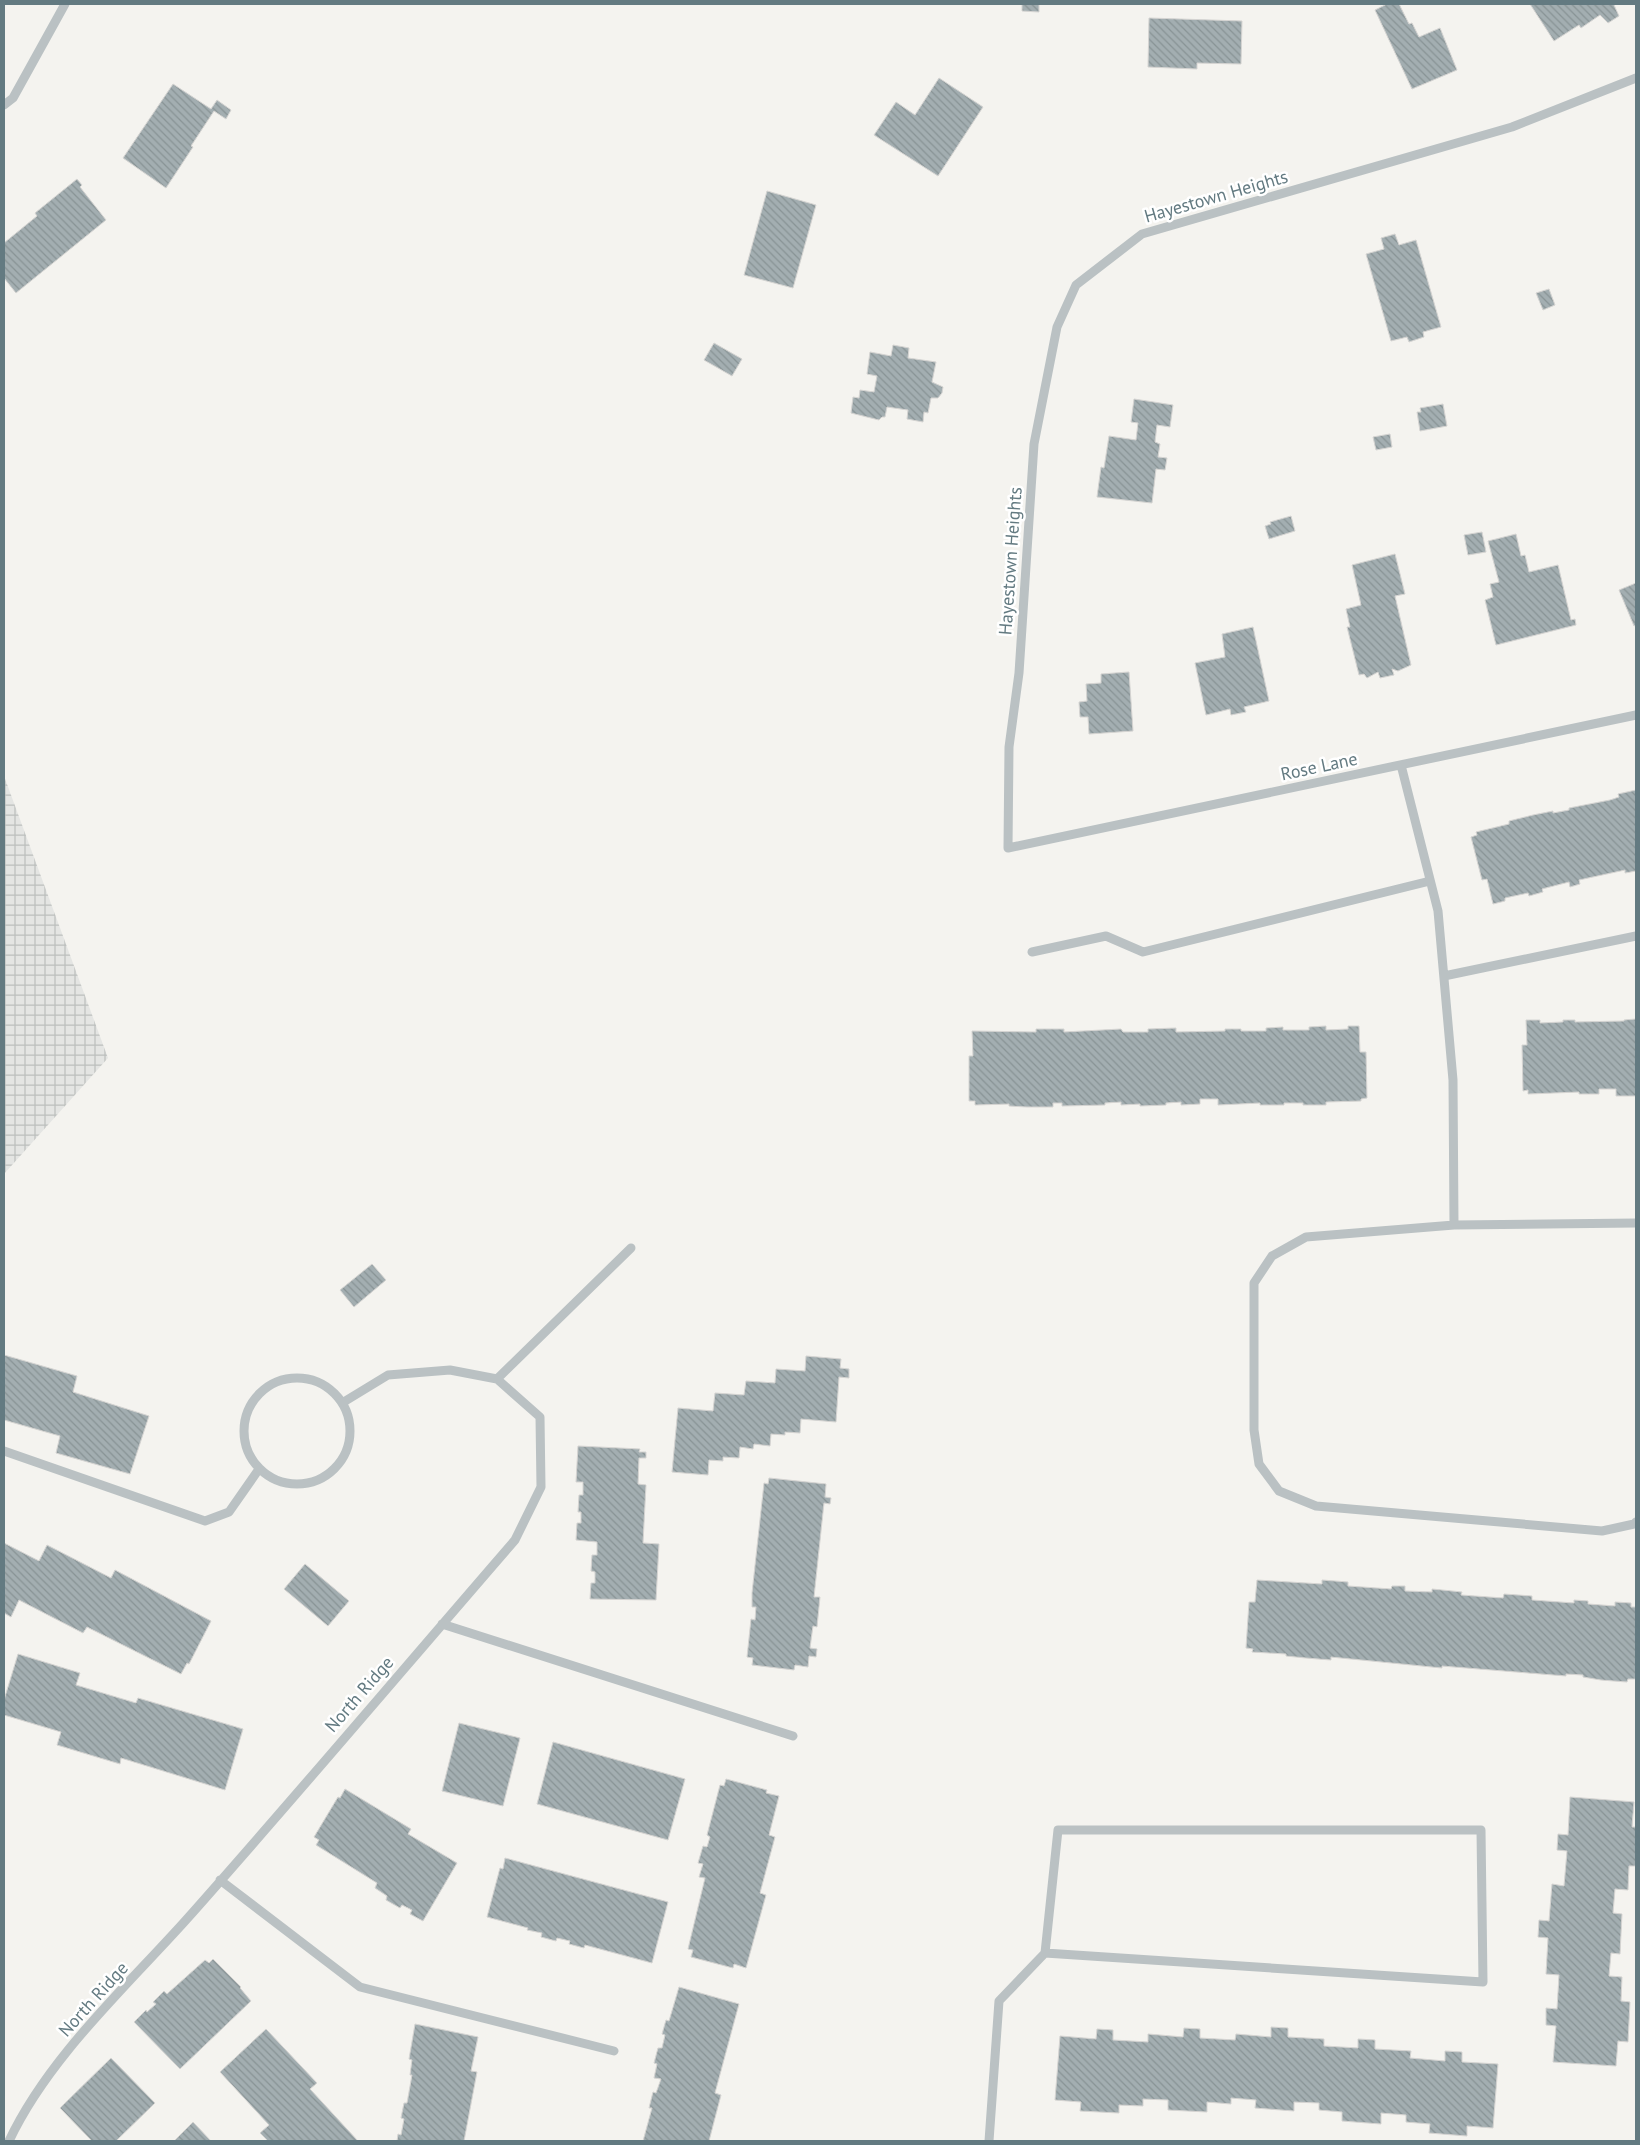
<svg xmlns="http://www.w3.org/2000/svg" width="1640" height="2145" viewBox="0 0 1640 2145" font-family="'PT Sans',sans-serif">
<defs>
<pattern id="industrial-grid" width="8" height="8" patternUnits="userSpaceOnUse" patternTransform="scale(1.25)"><rect width="8" height="8" fill="#e4e5e3"/><path d="M0 4h8M4 0v8" fill="none" stroke="#bcbfbd"/></pattern>
<pattern id="building-back-hatch" width="6" height="6" patternUnits="userSpaceOnUse" patternTransform="scale(1.25)"><rect width="6" height="6" fill="#a3aeb1"/><path d="M-1 5l2 2M0 0l6 6M5-1l2 2" fill="none" stroke="#889395"/></pattern>
</defs>
<rect width="100%" height="100%" fill="#f4f3ef"/>
<path fill="url(#industrial-grid)" d="M4,776L108,1058L4,1174Z"/>
<path fill="url(#building-back-hatch)" stroke="#d5d4d2" d="M1022,4H1039V12L1022,11Z
M1387,4H1399L1409,24L1412,23L1419,37L1440,28L1457,70L1412,89L1375,10Z
M1530,4H1616L1614,5L1619,16L1608,23L1600,15L1581,28L1579,25L1554,41Z
M1149,18L1242,21L1241,64L1197,63V69L1148,67Z
M939,78L983,107L938,176L874,135L896,102L915,115Z
M173,84L211,109L217,100L231,110L226,119L214,111L191,146L193,147L166,188L123,158Z
M77,179L82,185L80,187L106,220L16,293L4,278V243L37,216L35,213Z
M767,191L816,205L793,288L744,275Z
M1395,234L1399,245L1416,240L1441,327L1423,332L1424,337L1409,342L1407,337L1391,341L1366,254L1384,249L1381,238Z
M1549,289L1555,305L1543,310L1536,293Z
M714,343L742,359L732,376L704,360Z
M893,345L909,348L908,358L936,362L932,382L943,387L942,393L938,398H931L928,413L924,412L923,422L907,419L908,410L887,407L885,417H882L879,420L851,413L853,397L859,398L860,390L874,392L877,376L867,374L870,352L891,356Z
M1134,399L1173,405L1170,427L1157,425L1155,442L1160,444L1158,457L1167,458L1165,470L1156,469L1152,503L1097,497L1101,467L1104,468L1109,436L1136,440L1138,423L1131,422Z
M1443,404L1447,426L1420,431L1417,412H1421L1420,408Z
M1390,434L1392,447L1376,450L1373,437Z
M1291,516L1295,531L1269,539L1265,526L1271,524L1270,522Z
M1482,532L1486,552L1468,555L1464,535Z
M1516,534L1521,556L1525,555L1529,572L1558,565L1571,620L1575,619L1576,625L1496,645L1485,600L1493,597L1490,584L1499,582L1488,541Z
M1395,554L1405,594L1395,596L1411,665L1398,671L1392,669L1394,675L1380,678L1378,672L1367,678L1364,674L1359,675L1347,627H1350L1346,609L1361,605L1352,565Z
M1636,583V625L1634,626L1619,590Z
M1253,627L1269,701L1244,707L1246,712L1231,715L1230,709L1206,715L1195,663L1225,657L1222,634Z
M1129,672L1133,731L1089,734L1088,717H1080L1079,702L1087,701L1086,684L1101,683V674Z
M1636,790V871L1625,873V870L1579,880L1580,884L1570,887L1569,882L1542,889L1543,892L1529,896L1528,893L1505,898V901L1493,904L1487,879L1482,880L1471,837L1477,835L1476,832L1509,824V821L1533,815L1553,811V813L1569,810V808L1610,800L1619,797L1618,794Z
M1636,1019V1096H1616V1089H1599V1094H1579V1092L1528,1094V1090L1523,1091L1522,1045H1527L1526,1020H1540V1023L1563,1022V1020H1575V1022L1624,1021V1020Z
M1326,1026V1030L1348,1029V1026H1359L1360,1052H1366L1367,1098L1361,1099V1101L1326,1102V1105H1303V1103H1284V1105H1260V1103L1218,1105V1099H1200V1104L1181,1105V1102L1166,1103V1105L1140,1106V1104L1121,1105V1102L1105,1103V1105L1062,1106V1103H1053V1107H1027L1009,1106V1104L975,1105V1101H969V1056H973L972,1031L1036,1032V1029H1064V1032L1121,1029L1123,1032H1148V1029L1176,1028V1032L1225,1031V1029H1241V1031H1266V1028L1283,1027V1030H1309V1027Z
M372,1264L386,1280L354,1307L340,1290Z
M4,1355L77,1376L73,1392L149,1416L130,1474L56,1453L60,1436L4,1420Z
M806,1356L841,1359L840,1368L849,1369V1378L839,1377L836,1422L801,1419L800,1433L785,1432V1435L771,1434L770,1446L754,1444L753,1449L740,1447L739,1458L723,1457V1461L709,1460L708,1475L672,1472L678,1408L713,1411L715,1393L744,1395L746,1381L775,1383L776,1369L805,1371Z
M578,1446L640,1449L639,1452H646V1458H639L638,1484L646,1485L643,1543L659,1544L656,1600L590,1599L591,1583H595V1572L591,1571L592,1555H597V1542L576,1540L577,1523H581V1512H578L579,1495H583V1482H576Z
M769,1478L826,1484L825,1497L831,1498L830,1504L824,1503L814,1597H820L817,1627L813,1626L810,1648L817,1649L816,1657L809,1656L808,1667L795,1665L794,1670L752,1665L753,1658L747,1657L751,1619L755,1620L756,1607H752V1593L764,1483L768,1484Z
M4,1543L39,1561L47,1545L111,1578L115,1570L211,1621L189,1664L187,1663L181,1674L87,1627L83,1633L19,1600L11,1617L4,1613Z
M305,1564L349,1601L328,1626L284,1589Z
M1257,1580L1322,1584V1580L1348,1582V1586L1391,1589L1392,1586H1405V1591L1432,1592V1589L1462,1592L1461,1595L1503,1598L1504,1594L1532,1596V1600L1574,1603V1600L1588,1601V1604L1615,1606V1602L1631,1603V1607H1636V1679H1628L1627,1682L1601,1680L1583,1677V1675L1566,1674V1676L1454,1667L1442,1666V1668L1331,1657V1660L1306,1658L1286,1656V1654L1252,1652L1253,1649L1246,1648L1249,1602H1255Z
M18,1654L80,1673L76,1685L136,1703L138,1698L243,1729L225,1790L121,1758L120,1764L57,1745L61,1732L4,1715V1700Z
M459,1723L520,1738L503,1806L442,1791Z
M553,1742L685,1779L668,1840L537,1804Z
M726,1779L767,1790L766,1793L779,1796L769,1835L775,1837L760,1893L766,1895L746,1968L734,1964L733,1968L691,1957L693,1950L688,1949L705,1878L699,1877L703,1864L698,1863L703,1846L707,1847L710,1837L707,1835L720,1785L724,1786Z
M345,1789L411,1829L408,1834L457,1863L423,1921L410,1914L412,1910L402,1905L400,1908L386,1900L387,1896L375,1888L377,1883L316,1845L319,1840L314,1837L338,1797L340,1798Z
M1570,1797L1634,1802L1632,1827H1636V1866H1629L1628,1890L1615,1889L1613,1913L1622,1914L1620,1954L1611,1953L1609,1976L1622,1977L1621,2001L1630,2002L1628,2042L1618,2041L1616,2066L1553,2062L1556,2026L1546,2025V2008L1557,2009L1559,1975L1546,1974L1548,1938L1538,1937L1539,1920L1549,1921L1552,1884L1564,1886L1567,1851L1557,1850L1558,1834L1568,1835Z
M505,1858L668,1902L652,1963L585,1945L584,1948L569,1944L570,1941L557,1938L556,1941L541,1937L542,1933L527,1930L528,1928L487,1917L500,1868L503,1869Z
M213,1959L241,1987L240,1988L251,2001L180,2069L134,2022L146,2010L147,2012L156,2004L153,2002L164,1991L167,1994L205,1960L209,1963Z
M679,1987L739,2004L715,2093L721,2095L709,2141H643L652,2108H649L653,2092L656,2093L661,2079L654,2078L657,2064L654,2063L658,2048H662L665,2035L662,2034L666,2020L669,2021Z
M415,2024L478,2037L471,2071L477,2072L464,2141H397L398,2134L401,2135L404,2119L401,2118L404,2103H407L412,2075H410L412,2060L409,2059Z
M1271,2027L1288,2028V2037L1324,2039V2046L1358,2048V2039L1375,2040V2049L1411,2051L1410,2058L1445,2061V2051L1462,2052V2062L1498,2064L1493,2128L1467,2126V2136L1429,2133L1430,2124L1406,2122V2115L1381,2113V2124L1342,2121V2112L1319,2110V2103L1294,2102V2111L1255,2108L1256,2100L1231,2098V2104L1207,2102V2112L1168,2110V2100L1143,2099V2106L1119,2105V2113L1080,2111L1081,2102L1055,2100L1060,2036L1096,2039L1097,2029L1113,2030V2040L1148,2042V2034L1183,2037L1184,2028L1200,2029V2038L1235,2040L1236,2034L1271,2037Z
M266,2029L317,2083L310,2089L358,2141H268L260,2133L269,2125L220,2072Z
M111,2058L155,2103L116,2141H92L60,2108Z
M193,2122L211,2141H174Z"/>
<g fill="none" stroke-linecap="round" stroke-linejoin="round">
<path stroke="#bac1c3" stroke-width="9" d="M1636,78L1512,127L1142,234L1076,285L1057,327L1034,444L1019,673L1009,747L1008,848L1636,715
M4,105L13,98L65,4
M1401,765L1438,911L1453,1080L1454,1225
M1032,952L1106,936L1143,952L1430,881
M1444,976L1636,936
M1636,1223L1454,1225L1306,1237L1272,1256L1254,1283V1430L1259,1464L1279,1491L1316,1506L1602,1531L1634,1524L1636,1522
M244 1431a53 53 0 1 1 106 0a53 53 0 1 1-106 0Z
M497,1379L631,1248
M4,1451L205,1521L229,1512L259,1469
M442,1624L793,1736
M220,1880L360,1987L614,2051
M9,2141C48,2058 125,1988 186,1920C297,1795 405,1667 515,1540L541,1487L540,1417L497,1379L450,1370L388,1375L342,1403
M989,2141L999,2001L1045,1953L1058,1830H1481L1483,1982L1045,1953"/>
</g>
<g text-anchor="middle" dominant-baseline="central" stroke-width="5" stroke-linejoin="round" paint-order="stroke">
<g font-size="18" fill="#637a81" stroke="#fff">
<text transform="translate(1216 196) rotate(-16)">Hayestown Heights</text>
<text transform="translate(1010 561) rotate(-86)">Hayestown Heights</text>
<text transform="translate(1319 766) rotate(-12)">Rose Lane</text>
<text transform="translate(359 1694) rotate(-49)">North Ridge</text>
<text transform="translate(93 1999) rotate(-48)">North Ridge</text>
</g>
</g>
<rect width="1640" height="2145" fill="none" stroke="#637a81" stroke-width="10"/>
</svg>
